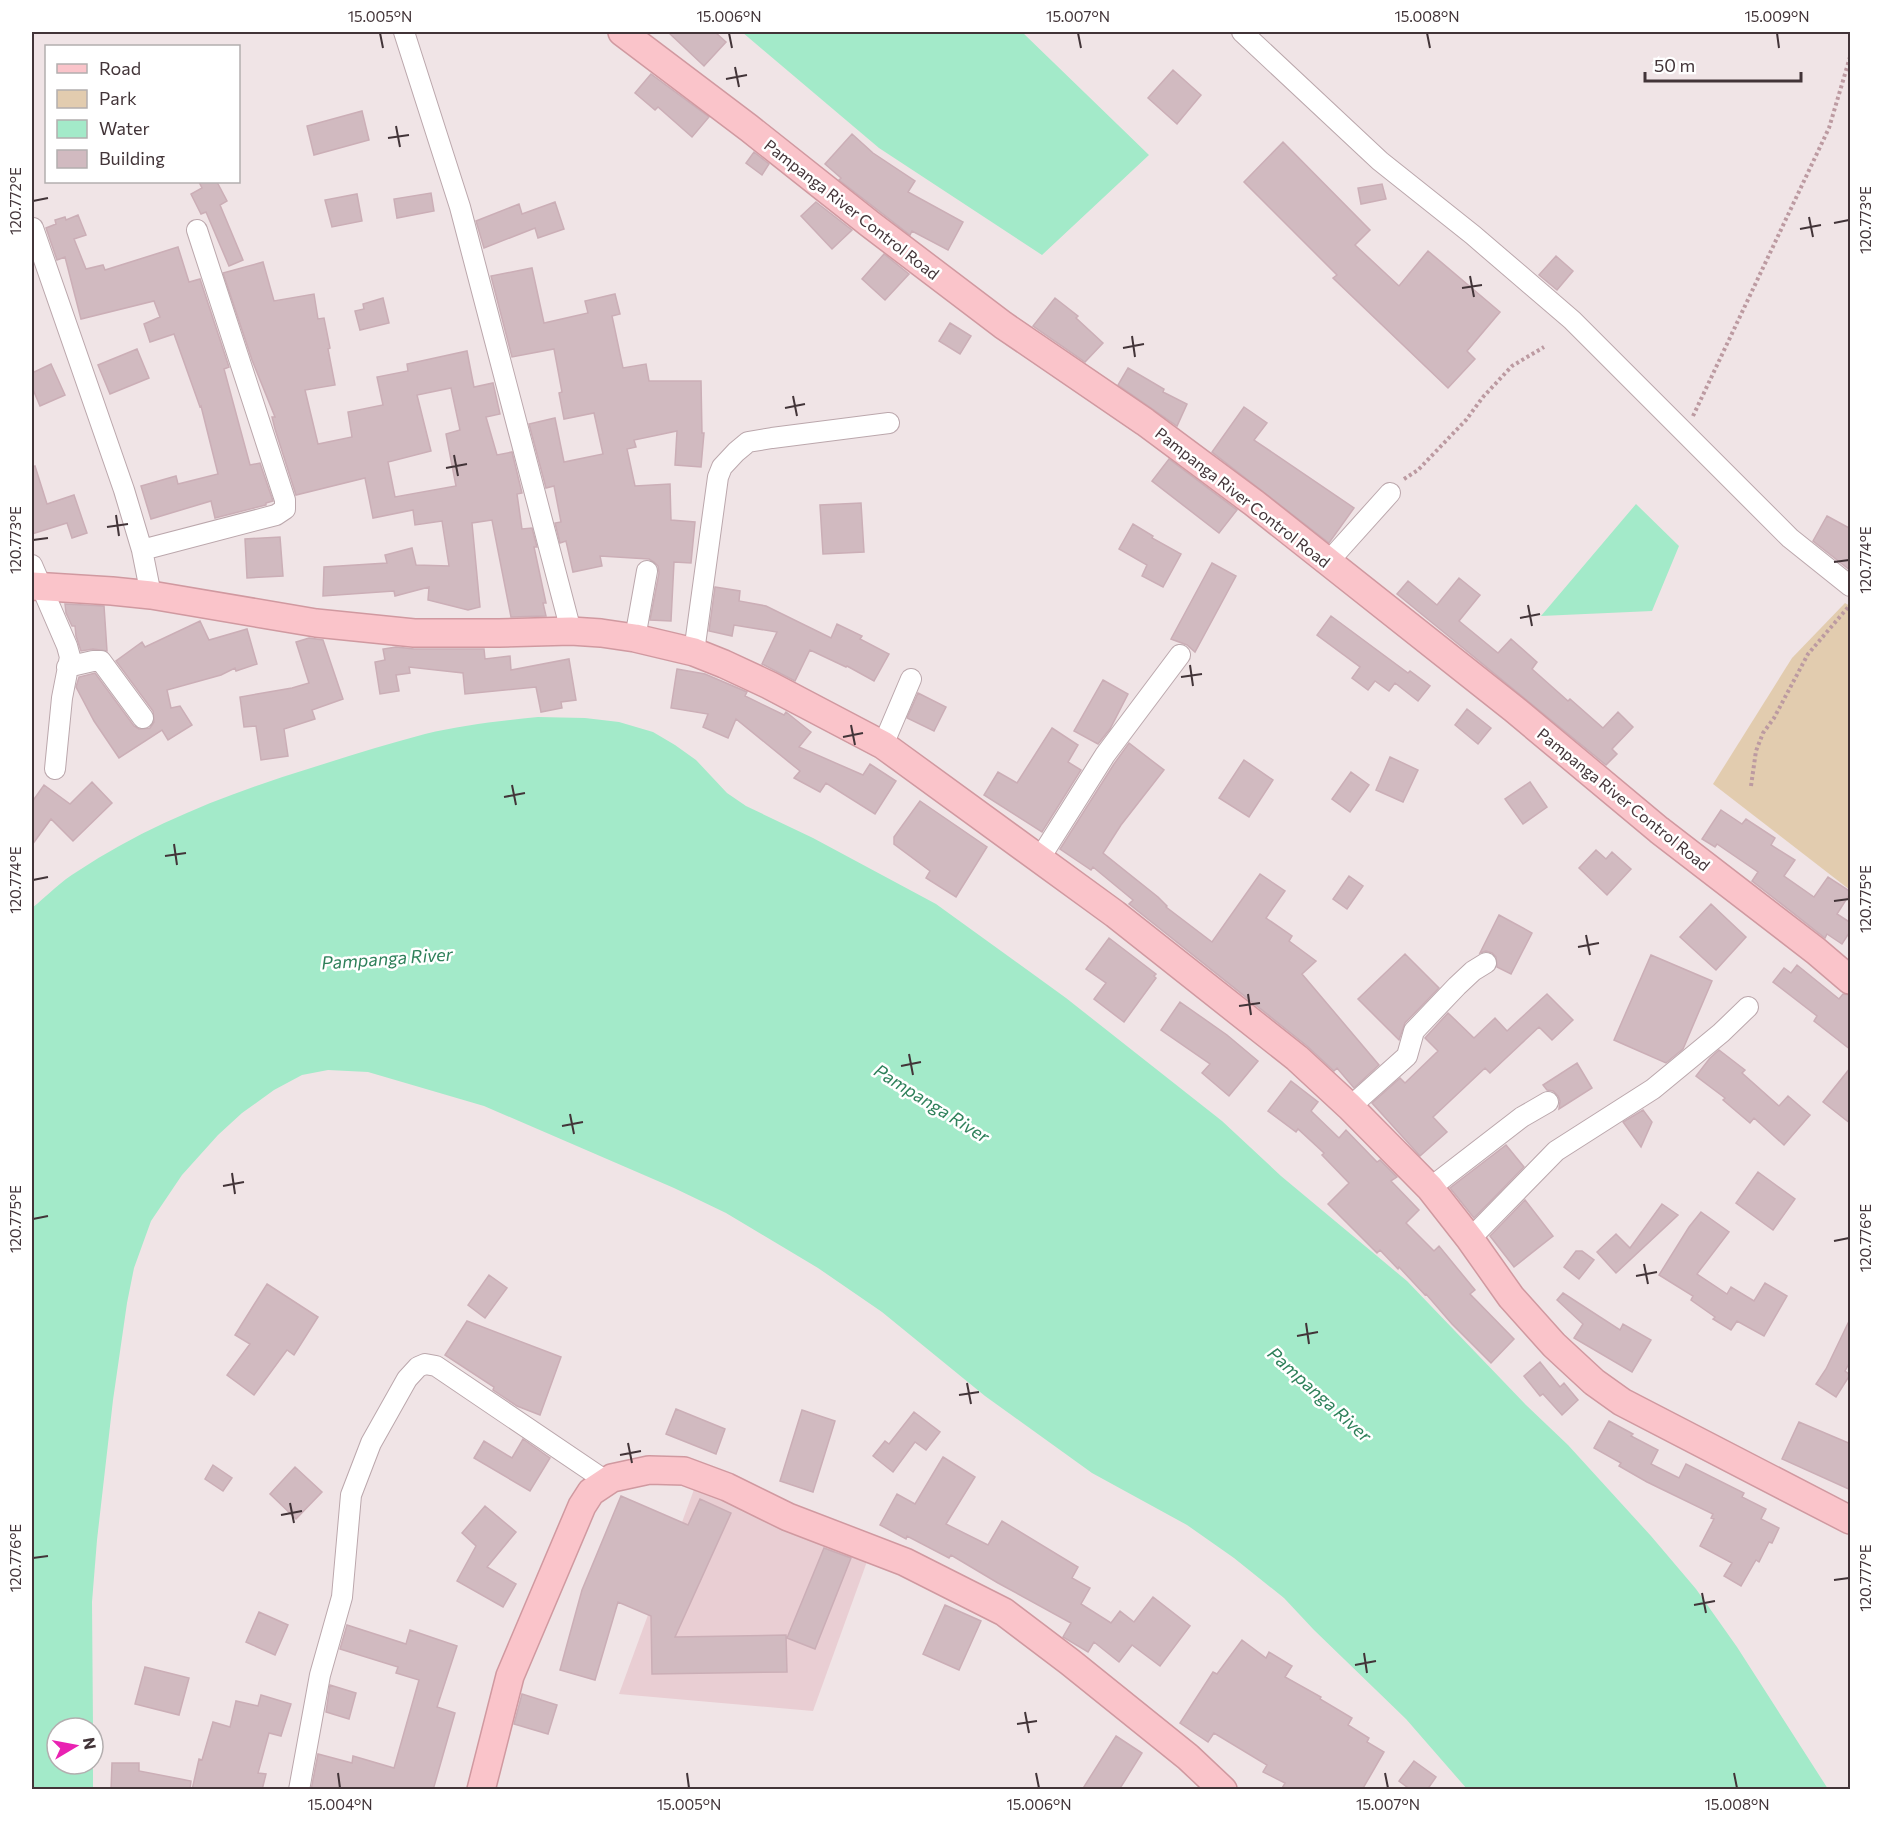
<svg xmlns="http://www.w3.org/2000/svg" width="1882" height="1821" viewBox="0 0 1882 1821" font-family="Commissioner,sans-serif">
<rect width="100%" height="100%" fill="#f0e4e6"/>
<path fill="#e9ced3" d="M696,1484L869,1556L813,1711L619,1694Z"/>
<path fill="#e2ccaf" d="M1845,603L1850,606V890L1713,784L1792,658Z"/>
<path fill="#a3eac9" d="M742,32H1022L1149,155L1042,255L879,148Z
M1636,504L1679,546L1652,611L1541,616Z
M538,717L585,718L619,722L653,732L675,745L696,760L727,793L746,806L813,838L936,904L1066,998L1222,1121L1281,1176L1407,1281L1526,1405L1568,1445L1651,1536L1696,1589L1737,1647L1828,1789H1467L1406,1719L1314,1630L1284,1598L1234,1558L1187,1525L1092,1473L985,1396L882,1312L818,1268L726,1213L674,1188L484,1106L368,1072L328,1070L302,1075L274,1090L242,1113L218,1135L182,1175L151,1221L134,1268L127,1303L113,1400L97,1540L92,1602L93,1728H57V1764H93V1731V1789H32V908C47,896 61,881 78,871C149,824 230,793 311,768C349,756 387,744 425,734C462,725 500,721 538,717Z"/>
<path fill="#d1bac0" stroke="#cbaeb6" stroke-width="1.5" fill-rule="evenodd" d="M668,32H715L726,42L704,66Z
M1173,70L1201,95L1177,124L1148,98Z
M651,74L709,117L692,137L658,107L655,110L635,93Z
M362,111L369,140L314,155L307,126Z
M852,134L873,153L915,181L908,192L963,222L948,250L912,231L910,235L839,180L841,178L825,164Z
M1283,142L1370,230L1355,245L1399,286L1428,251L1500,312L1467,351L1475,359L1448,388L1333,278L1337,275L1244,182Z
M754,152L769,164L762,175L746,163Z
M199,182H217L227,201L220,205L243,260L229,266L206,212L201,214L191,194L202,188Z
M1382,184L1386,199L1361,204L1358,188Z
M431,193L434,211L397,218L394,199Z
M357,194L362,221L332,227L325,200Z
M555,202L564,229L538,238L535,228L484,248L476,221L519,204L522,214Z
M816,202L852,230L832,249L801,216Z
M78,215L86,235L74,239L86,269L103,265L105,270L178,247L189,282L200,279L229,367L224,369L250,465L260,463L273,501L266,503V505L215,518L211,501L151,519L141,486L176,476L178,484L218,474L201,406L200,407L174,334L150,342L144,324L160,317L154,301L81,319L65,257L57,260L46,228L56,224L55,220L65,217L66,220Z
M884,254L909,274L885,300L862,279Z
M1556,256L1573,271L1557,290L1539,275Z
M263,262L274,301L314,294L318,319L324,318L330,348L328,349L335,385L305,390L318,444L352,437L348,412L383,405L377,377L408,371L407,364L467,351L474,387L493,383L500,414L486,417L497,455L512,452L522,493L517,494L522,529L532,528L537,547H534L546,603H543L546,616L511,617L492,520L472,523L480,607L468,610L428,600L429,587L395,596L394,591L323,596L324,567L387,563L385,555L412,548L416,565L449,566L442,521L415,525L413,510L373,518L365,478L296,495L275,429L272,417H275L252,360L223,273ZM451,388L460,430L446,434L456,486L395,497L388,462L431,451L417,395Z
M532,268L544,323L588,313L585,301L615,294L620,314L612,316L623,368L646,364L649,381H701L702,433H704L701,467L675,465L677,431L634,440L636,447L627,449L635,486L670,484L671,520L695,522L691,563L674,562L671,621L650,620L659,573L658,566L654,562L649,559L600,556L602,566L573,572L566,541L560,543L555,523L561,522L554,486L546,488L529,424L555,418L564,462L603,454L594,413L564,419L559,393L562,392L554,349L512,357L491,276Z
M383,298L389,323L360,330L355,311L364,309L363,304Z
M1055,298L1078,316L1076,318L1103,343L1085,362L1033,326Z
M950,323L971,336L960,354L939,341Z
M137,349L149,378L110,394L98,365Z
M51,364L65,395L40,406L32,387V373Z
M1128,368L1164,389L1163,392L1187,404L1177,426L1118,385Z
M1244,407L1267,423L1254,440L1354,508L1329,543L1212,452Z
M1169,459L1237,510L1219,533L1152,481Z
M35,466L47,504L74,495L87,533L72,538L67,523L32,534V467Z
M861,503L864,552L823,554L820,505Z
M1827,516L1851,529V571L1813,541Z
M1133,524L1153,536L1152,538L1181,554L1163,587L1142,576L1147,565L1119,549Z
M280,537L283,576L247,578L245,539Z
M1212,563L1236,576L1195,652L1187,645L1171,639Z
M1459,578L1480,595L1459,621L1498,653L1511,639L1537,662L1532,669L1568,701L1570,699L1603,728L1618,712L1633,727L1612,749L1617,754L1606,765L1397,594L1408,581L1437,605Z
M715,587L740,591L739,601L766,606L831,638L837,624L862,636L860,639L889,654L874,681L847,666L846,667L810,650L795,681L762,664L777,632L734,625L732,636L709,631Z
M65,604L104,606L107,651L93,649L81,651L76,636L75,626H72L66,613Z
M1331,616L1408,673L1410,671L1430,686L1418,701L1395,683L1389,691L1375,681L1368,690L1352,678L1360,667L1317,635Z
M200,621L209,640L247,629L257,664L236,671L235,668L221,675L167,690L171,708L180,706L192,725L168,740L162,730L119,758L94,721L76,687L79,677L95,673L134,726L139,729L150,728L154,722L153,711L116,661L142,642L145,647Z
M309,638L323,640L343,699L312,710L315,719L284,729L288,756L261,760L256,726L244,727L240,697L292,688L309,683L296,642Z
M396,647L414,649H484L485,659L510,656L511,670L569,659L576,700L561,702L562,708L541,712L536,687L465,694L463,673L409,667L410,673L396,675L399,691L380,694L375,662L385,660L383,649Z
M677,669L705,674L747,692L745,696L784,715L786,712L811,732L799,747L863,775L870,764L896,781L875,814L826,783L820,792L794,778L800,771L736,719L728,738L703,727L708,714L671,708Z
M1103,680L1128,694L1110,729L1098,744L1074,731Z
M918,693L946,707L934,731L907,718Z
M1467,709L1491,728L1478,744L1455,725Z
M1052,728L1078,745L1068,762L1081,770L1042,832L984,795L998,772L1017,783Z
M1129,743L1164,770L1121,825L1103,853L1158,897L1167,906L1166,907L1212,942L1260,874L1285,891L1266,918L1292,936L1289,941L1316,961L1302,974L1379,1065L1354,1088L1337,1068L1334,1071L1307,1046L1129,904L1133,900L1093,867L1091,870L1060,849L1114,764Z
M1390,757L1418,770L1403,802L1376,790Z
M1244,760L1273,780L1249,817L1219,798Z
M1351,772L1369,785L1350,812L1332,799Z
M92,782L112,803L73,841L51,819L32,845V802L44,785L70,804Z
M1530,782L1547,807L1523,824L1505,799Z
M920,801L987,847L956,897L926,878L930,871L894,844V837Z
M1721,810L1742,824L1746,819L1775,838L1771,845L1795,860L1784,876L1814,897L1828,877L1851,892L1837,914L1851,923V930L1842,944L1827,934L1825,938L1752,881L1758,872L1717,844L1715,847L1702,839Z
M1596,850L1606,859L1612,852L1631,869L1607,895L1579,868Z
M1349,876L1363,886L1347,909L1333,899Z
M1711,904L1746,937L1716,970L1680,937Z
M1499,915L1532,933L1511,974L1497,967L1496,957L1492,953L1486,951L1480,953Z
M1109,938L1156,974L1154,976L1156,978L1124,1022L1094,999L1106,983L1086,969Z
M1405,954L1439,988L1405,1023L1399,1040L1358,999Z
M1651,955L1712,981L1683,1049L1666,1063L1614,1040Z
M1797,965L1839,999L1843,994L1851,995V1050L1814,1021L1817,1016L1773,982L1784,968L1791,973Z
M1547,994L1573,1020L1552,1040L1539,1027L1490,1073L1485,1068L1433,1117L1447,1132L1420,1156L1372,1103L1400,1078L1405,1083L1438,1051L1425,1038L1448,1013L1474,1038L1495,1018L1507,1031Z
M1180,1002L1227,1035L1258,1061L1229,1096L1202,1073L1210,1064L1161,1030Z
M1719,1050L1745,1070L1742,1073L1779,1106L1788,1096L1810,1115L1784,1145L1754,1118L1750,1123L1723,1100L1725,1098L1696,1076L1710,1058Z
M1577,1063L1592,1088L1559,1109L1560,1101L1558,1096L1553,1091L1547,1090L1543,1085Z
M1851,1067V1124L1823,1102Z
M1291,1081L1318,1102L1311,1111L1339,1138L1346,1130L1377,1162L1380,1160L1397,1177L1391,1181L1419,1210L1406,1223L1434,1251L1439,1246L1475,1290L1470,1294L1514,1339L1491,1363L1452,1324L1426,1294L1425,1295L1399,1267L1398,1269L1380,1250L1377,1253L1328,1204L1349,1183L1322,1155L1324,1153L1298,1129L1296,1132L1268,1111Z
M1643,1110L1652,1122L1641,1147L1623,1122Z
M1506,1145L1524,1167L1474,1218L1450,1188Z
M1758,1172L1795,1199L1773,1230L1736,1203Z
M1525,1200L1553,1236L1514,1267L1490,1236Z
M1662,1204L1678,1215L1616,1273L1597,1252L1616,1234L1630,1248Z
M1701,1212L1729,1232L1697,1274L1727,1294L1731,1287L1754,1301L1765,1283L1787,1296L1764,1336L1737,1321L1731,1330L1713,1319L1715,1317L1691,1300L1693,1296L1659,1275L1689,1227Z
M1576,1251H1582L1594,1260L1579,1279L1564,1267Z
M489,1275L507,1288L485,1318L468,1305Z
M267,1284L318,1317L294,1355L287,1350L254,1395L227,1375L250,1344L235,1335Z
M1563,1293L1620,1330L1623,1324L1651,1340L1632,1372L1574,1338L1583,1324L1557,1300Z
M1851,1317V1360L1845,1371L1850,1375L1836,1397L1816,1384L1826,1369Z
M467,1321L561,1357L540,1415L517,1406L493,1390L494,1387L445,1355Z
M1540,1362L1560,1387L1564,1383L1578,1400L1562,1415L1543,1394L1540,1396L1524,1376Z
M676,1409L725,1429L716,1454L666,1434Z
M802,1410L835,1421L813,1492L780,1481Z
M914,1412L940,1432L926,1450L915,1442L893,1472L873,1456L885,1441L889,1444Z
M1609,1421L1633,1434L1631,1436L1658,1450L1651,1464L1679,1478L1686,1464L1744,1493L1742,1497L1766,1509L1761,1519L1779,1528L1772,1543L1769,1542L1759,1562L1756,1560L1741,1586L1724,1576L1732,1563L1700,1546L1714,1519L1711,1518L1713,1514L1647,1482L1619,1466L1621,1463L1594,1448Z
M1799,1422L1851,1444V1490L1782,1459Z
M523,1439L550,1458L530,1491L474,1458L484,1441L512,1458Z
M943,1457L975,1477L946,1524L988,1545L1002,1521L1078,1567L1072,1578L1090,1588L1081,1604L1111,1623L1120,1611L1134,1622L1153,1597L1190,1626L1160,1666L1132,1645L1119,1662L1094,1642L1088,1652L1063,1637L1071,1623L998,1583L951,1555L949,1558L907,1536L906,1539L880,1525L897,1494L915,1504Z
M213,1465L232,1478L223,1491L205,1479Z
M295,1467L322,1492L296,1519L270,1494Z
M621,1496L688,1525L700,1499L731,1513L675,1637L786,1635L787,1672L652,1674L651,1616L618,1602L595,1680L560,1670L582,1590Z
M485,1506L516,1532L487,1567L516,1584L503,1607L457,1581L476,1546L462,1533Z
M824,1548L851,1558L815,1649L787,1638Z
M945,1605L981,1621L959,1670L923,1654Z
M259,1612L288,1625L275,1655L246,1642Z
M347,1625L406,1644L410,1630L457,1646L437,1707L455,1713L433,1790H311L318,1754L352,1763L353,1756L394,1768L419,1680L396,1673L398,1667L340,1649Z
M1242,1640L1266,1658L1269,1652L1292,1666L1285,1677L1321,1697L1320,1699L1352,1718L1348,1725L1369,1738L1367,1742L1384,1752L1362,1790H1281L1285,1783L1263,1772L1267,1765L1214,1733L1208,1742L1180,1723L1213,1672L1217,1674Z
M145,1667L189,1678L179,1715L135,1704Z
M330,1685L356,1693L349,1719L326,1712Z
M522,1694L557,1705L548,1734L514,1724Z
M261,1695L291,1704L281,1736L269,1733L258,1773L266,1774L262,1790H192L199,1759L202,1760L213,1722L230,1727L236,1701L258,1706Z
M1116,1736L1142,1753L1119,1790H1082Z
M1414,1761L1436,1777L1427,1790H1411L1399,1781Z
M112,1763H139V1771L191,1781L190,1790H111Z"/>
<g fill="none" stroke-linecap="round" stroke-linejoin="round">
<g stroke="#bba7ac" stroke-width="22">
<path id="street" d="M404,32L460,207L571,631
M1242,32L1380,161L1473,235L1572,320L1790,538L1850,586
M33,228L124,490L142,550L151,595
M142,550L276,515L285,509V500L197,230
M1328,562L1390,493
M32,565L67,646L70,657L62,698L55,769
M635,638L647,571
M694,652L718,477L722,467L736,452L748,442L772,438L889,423
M67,667L93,661H101L143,718
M883,745L911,679
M1040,858L1105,755L1180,655
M1350,1107L1407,1056L1414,1031L1457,986L1473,971L1486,963
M1430,1188L1522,1117L1548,1102
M1470,1239L1556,1151L1653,1089L1721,1033L1748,1007
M299,1790L320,1675L342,1597L351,1495L371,1443L407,1379L418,1367L425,1364L436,1366L606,1481"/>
</g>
<g stroke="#d099a0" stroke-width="30">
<path id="secondary" d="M622,32L749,128L870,224L1003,325L1145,422L1254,503L1514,709L1659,830L1816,951L1850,980
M32,586L112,591L151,595L316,623L414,633H499L571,631L601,633L635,638L694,652L724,664L769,685L883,745L1115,914L1297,1058L1350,1107L1430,1188L1470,1239L1511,1297L1554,1345L1594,1382L1622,1402L1850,1520
M481,1790L510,1676L582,1506L591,1492L612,1478L649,1470L684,1471L727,1487L788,1517L905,1562L1004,1612L1070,1662L1188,1757L1223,1790"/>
</g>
<path stroke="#bc9aa1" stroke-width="4" stroke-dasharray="3 3" stroke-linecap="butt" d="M1693,416L1829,128L1850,57
M1404,479L1418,470L1466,420L1483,397L1512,366L1544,347
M1751,786L1756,751L1763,733L1774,718L1808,654L1850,605"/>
<use href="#street" stroke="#fff" stroke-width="20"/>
<use href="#secondary" stroke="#fac4ca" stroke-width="27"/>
</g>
<path fill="none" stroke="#423438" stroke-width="2" d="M380,33L383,48M729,33L732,48M1078,33L1081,48M1427,33L1430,48M1777,33L1779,48M735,67L739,87M726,79L747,75M396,126L400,147M388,138L409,135M33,201L48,198M1809,217L1813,237M1834,223L1849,220M1800,229L1821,225M1470,276L1474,297M1462,288L1482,285M1132,336L1135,357M1123,348L1144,344M793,396L797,416M785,408L805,404M454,455L458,476M446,468L467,464M116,515L119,536M107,527L128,524M33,540L48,538M1834,562L1849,560M1528,605L1532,626M1520,618L1540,614M1190,665L1193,686M1181,677L1202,674M851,725L855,745M843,737L863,733M512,785L516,805M504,797L525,793M174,844L177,865M165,856L186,853M33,880L48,877M1834,901L1849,899M1586,935L1590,955M1578,947L1599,943M1248,994L1251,1015M1239,1006L1260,1003M909,1054L913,1075M901,1066L921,1062M570,1114L574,1134M562,1126L583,1122M232,1173L235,1194M223,1186L244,1182M33,1219L48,1216M1834,1241L1849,1238M1644,1264L1648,1284M1636,1276L1657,1272M1306,1323L1309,1344M1297,1336L1318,1332M967,1383L971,1404M959,1395L979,1392M628,1443L632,1463M620,1455L641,1451M290,1503L294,1523M281,1515L302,1511M33,1558L48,1556M1834,1580L1849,1578M1702,1593L1706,1613M1694,1605L1715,1601M1364,1653L1367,1673M1355,1665L1376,1661M1025,1712L1029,1733M1017,1724L1037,1721M338,1773L340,1788M687,1773L689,1788M1036,1773L1039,1788M1385,1773L1388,1788M1734,1773L1737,1788"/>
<g text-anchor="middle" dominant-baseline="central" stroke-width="5" stroke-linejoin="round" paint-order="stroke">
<g font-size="16" fill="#423438" stroke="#fff">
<text transform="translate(852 209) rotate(38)">Pampanga River Control Road</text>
<text transform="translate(1243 497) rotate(38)">Pampanga River Control Road</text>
<text transform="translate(1624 799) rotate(39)">Pampanga River Control Road</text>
</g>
<g font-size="18" font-style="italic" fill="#2e805a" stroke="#fff">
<text transform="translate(387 958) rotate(-4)">Pampanga River</text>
<text transform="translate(932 1103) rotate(32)">Pampanga River</text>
<text transform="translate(1320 1394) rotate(42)">Pampanga River</text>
</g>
</g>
<rect width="1882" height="1821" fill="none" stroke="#ffffff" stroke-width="66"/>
<rect x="45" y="45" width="195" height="138" fill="#ffffff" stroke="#b3aeaf" stroke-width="1.5"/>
<rect x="57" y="64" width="30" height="9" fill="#fac4ca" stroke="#b3aeaf" stroke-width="1.5"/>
<text x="99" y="75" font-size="18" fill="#423438">Road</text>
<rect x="57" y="90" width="30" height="18" fill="#e2ccaf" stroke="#b3aeaf" stroke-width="1.5"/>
<text x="99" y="105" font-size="18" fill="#423438">Park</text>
<rect x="57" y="120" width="30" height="18" fill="#a3eac9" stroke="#b3aeaf" stroke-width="1.5"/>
<text x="99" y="135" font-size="18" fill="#423438">Water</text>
<rect x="57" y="150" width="30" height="18" fill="#d1bac0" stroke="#b3aeaf" stroke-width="1.5"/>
<text x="99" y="165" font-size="18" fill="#423438">Building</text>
<g transform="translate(75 1746) rotate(80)"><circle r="28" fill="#ffffff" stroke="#b3aeaf" stroke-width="1.5"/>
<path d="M0-4.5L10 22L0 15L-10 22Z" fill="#e922b2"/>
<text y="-9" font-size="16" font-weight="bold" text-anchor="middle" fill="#423438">N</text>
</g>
<path d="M1645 72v9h156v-9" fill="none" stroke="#423438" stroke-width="3"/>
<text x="1654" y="72" font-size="18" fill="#423438" stroke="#ffffff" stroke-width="4.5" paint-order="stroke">50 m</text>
<rect x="33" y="33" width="1816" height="1755" fill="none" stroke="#423438" stroke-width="2"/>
<g font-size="15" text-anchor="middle" fill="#423438">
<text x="380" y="22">15.005°N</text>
<text x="729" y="22">15.006°N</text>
<text x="1078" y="22">15.007°N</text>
<text x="1427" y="22">15.008°N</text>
<text x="1777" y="22">15.009°N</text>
<text transform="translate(16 201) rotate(-90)" y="5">120.772°E</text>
<text transform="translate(1866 220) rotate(-90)" y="5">120.773°E</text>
<text transform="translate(16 540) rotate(-90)" y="5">120.773°E</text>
<text transform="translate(1866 560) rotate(-90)" y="5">120.774°E</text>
<text transform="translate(16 880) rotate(-90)" y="5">120.774°E</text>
<text transform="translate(1866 899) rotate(-90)" y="5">120.775°E</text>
<text transform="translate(16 1219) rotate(-90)" y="5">120.775°E</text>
<text transform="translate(1866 1238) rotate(-90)" y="5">120.776°E</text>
<text transform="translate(16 1558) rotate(-90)" y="5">120.776°E</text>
<text transform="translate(1866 1578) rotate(-90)" y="5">120.777°E</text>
<text x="340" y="1810">15.004°N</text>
<text x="689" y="1810">15.005°N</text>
<text x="1039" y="1810">15.006°N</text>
<text x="1388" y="1810">15.007°N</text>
<text x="1737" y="1810">15.008°N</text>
</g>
</svg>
